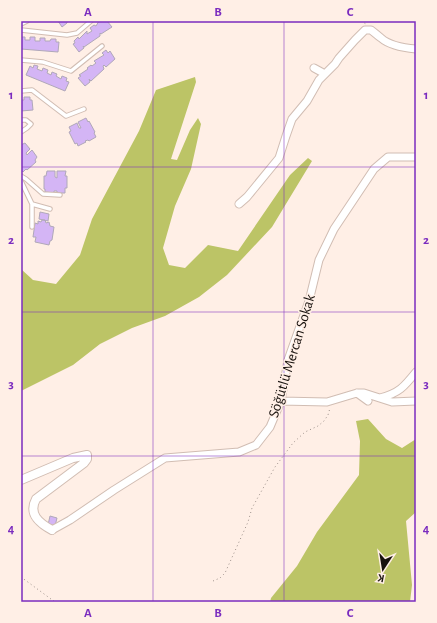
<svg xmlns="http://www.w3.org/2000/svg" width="437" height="623" viewBox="0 0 437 623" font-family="'Alegreya Sans',sans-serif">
<rect width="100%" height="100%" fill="#ffefe6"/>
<path fill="#bcc466" d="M195,77L196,82L171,159L177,160L190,130L198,118L201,124L191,169L175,206L163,248L169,265L185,268L208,245L238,251L290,175L308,158L312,161L272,227L227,275L199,297L165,316L132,328L100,344L73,365L21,391V269L33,280L56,284L80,255L92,219L139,131L156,90Z
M368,419L386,439L402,448L416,439V512L406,521L412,585L410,602H270L271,598L297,566L317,532L359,475L360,441L356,421Z"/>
<path fill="#d4b5f5" stroke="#b0a8b9" d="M58,21H68L67,22V23L62,27Z
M99,21H107L112,27L101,34L100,33V36L84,47L83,46L84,48L79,52L73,44L75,43L74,41L78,37L79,39L87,31V34L92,31L90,28L94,25L96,26Z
M21,37H25V40H30V37H35V41H40V38H45V41H50L51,39H56V42H59L58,52L21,49Z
M106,50L108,53L110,51L115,59L106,67L104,65L103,66L104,69L91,81L89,79L90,82L85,86L78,78L81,76L79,75L88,69L87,68L91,65L92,66L96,63L94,61L104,55L102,53Z
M34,65L38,66L37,69L42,71L43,68L48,70L47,73L51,75L52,72L57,74L56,76L61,79L62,76L67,78L66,81L69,82L65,91L26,75L30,66L33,68Z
M24,97H30V100H32L33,110L21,111V100H24Z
M86,118L88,122L89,121L95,132L94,133L96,137L89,141L88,140L85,141L86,142L78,146L77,143L75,144L69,132L71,131L69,127L77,123L79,128H81L78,122Z
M25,143L30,149L26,153L27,155L32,150L37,157L35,160L36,162L27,170L26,169L23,172L21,170V145Z
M47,171H55V177L57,178V171H66L65,176H67V188H65V193H57V191H54V193L45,192V189H44V176H46Z
M40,212L49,214L48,221L39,219Z
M42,220H45L46,223L49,222L50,226L54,227L52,240L50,241L49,245L35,242L36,237H33L35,223L38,224V221L41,222Z
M50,516L57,518L55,526L48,525Z"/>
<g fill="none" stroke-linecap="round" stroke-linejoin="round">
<g stroke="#d1bdb3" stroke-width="5.5">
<path id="service" d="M21,24L27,21
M21,30L67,35L77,33L91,21
M21,60L43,62L71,71L102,46
M21,91L32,90L66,116L84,109
M21,120H26L31,124L27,128L21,132
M21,176L26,179L43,194L60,195
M21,181L32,204L50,209
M32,204V227"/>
</g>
<g stroke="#d1bdb3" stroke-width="9">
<path id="minor" d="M314,68L325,74
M239,204L247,197L279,158L286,136L292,119L307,101L319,80L335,64L339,58L355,40L365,30H371C374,32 377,35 381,38C390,46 404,48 416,49
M357,393L368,401
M380,398C399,393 404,387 416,372
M281,401L327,402L357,393H364L392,402L416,401
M52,530L70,520L114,490L165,458L239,452L256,445L270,427L281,401L288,360L309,301L319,260L334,229L374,169L388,157H416"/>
</g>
<g stroke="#d1bdb3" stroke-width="10">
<path id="tertiary" d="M21,480L73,458L87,455V459L84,463L36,499C28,514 39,523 52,530"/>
</g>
<path stroke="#9c908a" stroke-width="1" stroke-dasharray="1 3" stroke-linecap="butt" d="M361,21L366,24
M21,577L55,602
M213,581L220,578L225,573L248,522L252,508L275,467L293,443L305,432L318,426L324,421L328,415L330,408"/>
<use href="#service" stroke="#fff" stroke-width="3.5"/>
<use href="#minor" stroke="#fff" stroke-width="7"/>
<use href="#tertiary" stroke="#fff" stroke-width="8"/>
</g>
<path fill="none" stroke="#7b2cbf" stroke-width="1" stroke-opacity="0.55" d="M153,21V602M284,21V602M21,167H416M21,312H416M21,456H416"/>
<g text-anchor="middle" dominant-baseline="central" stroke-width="3" stroke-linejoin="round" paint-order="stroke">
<g font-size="15" fill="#18120e" stroke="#ffefe6">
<text transform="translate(292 356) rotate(-73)">Söğütlü Mercan Sokak</text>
</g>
</g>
<rect width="437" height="623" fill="none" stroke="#ffefe6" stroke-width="44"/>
<g transform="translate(383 569) rotate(192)" stroke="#ffefe6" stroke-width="3" paint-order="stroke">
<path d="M0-3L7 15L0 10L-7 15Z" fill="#18120e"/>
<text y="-6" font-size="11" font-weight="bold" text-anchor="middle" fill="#18120e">K</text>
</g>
<rect x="22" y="22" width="393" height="579" fill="none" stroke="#7b2cbf" stroke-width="1.5"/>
<g font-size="13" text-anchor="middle" font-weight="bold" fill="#7b2cbf">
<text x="88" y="16">A</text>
<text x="218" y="16">B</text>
<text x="350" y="16">C</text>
<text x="11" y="99">1</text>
<text x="426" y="99">1</text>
<text x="11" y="244">2</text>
<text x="426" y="244">2</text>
<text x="11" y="388">3</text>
<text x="426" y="388">3</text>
<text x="11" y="533">4</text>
<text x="426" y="533">4</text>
<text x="88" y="617">A</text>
<text x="218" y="617">B</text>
<text x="350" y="617">C</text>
</g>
</svg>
